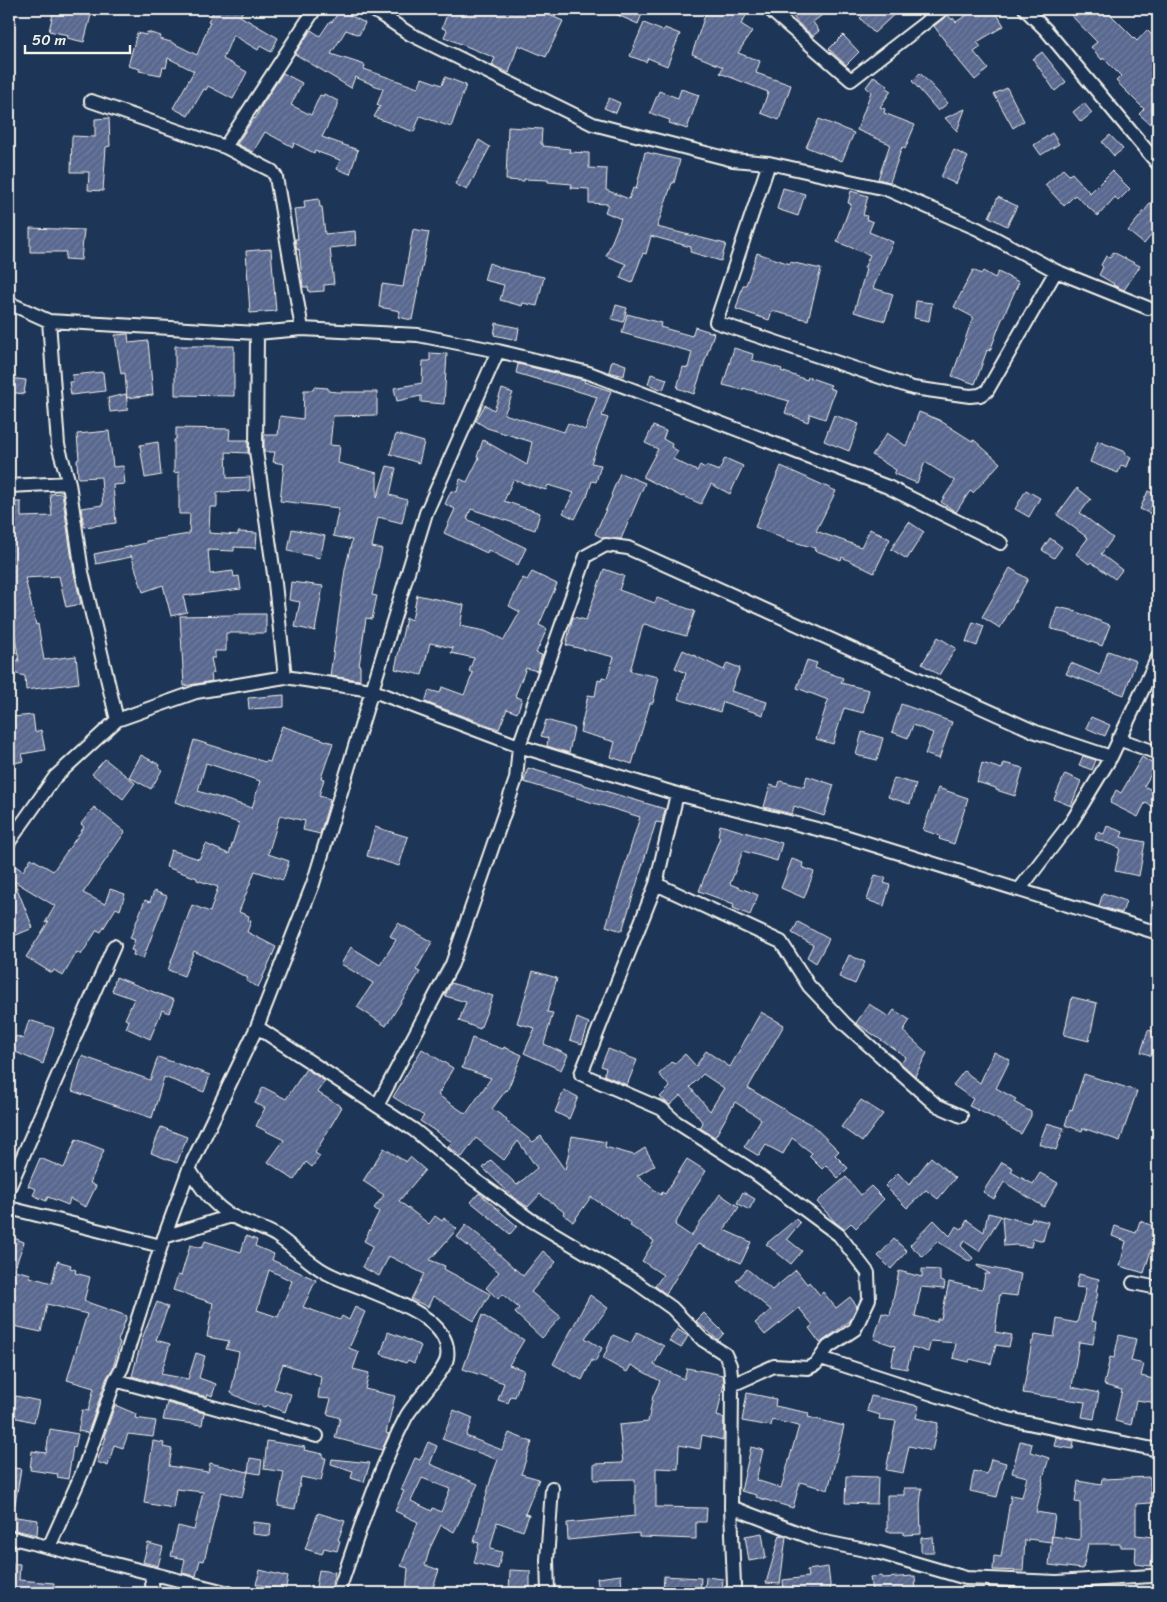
<svg xmlns="http://www.w3.org/2000/svg" width="1167" height="1602" viewBox="0 0 1167 1602" font-family="Sriracha,sans-serif">
<defs>
<pattern id="building-hatch" width="6" height="6" patternUnits="userSpaceOnUse" patternTransform="scale(1.25)"><rect width="6" height="6" fill="#59678f"/><path d="M-1 1l2-2M0 6l6-6M5 7l2-2" fill="none" stroke="#717d9f"/></pattern>
</defs>
<rect width="100%" height="100%" fill="#1d3557"/>
<filter id="ink" filterUnits="userSpaceOnUse"><feTurbulence type="fractalNoise" baseFrequency=".02" numOctaves="2"/><feDisplacementMap in="SourceGraphic" scale="10" xChannelSelector="R" yChannelSelector="G"/><feConvolveMatrix kernelMatrix="1 2 1 2 8 2 1 2 1" color-interpolation-filters="sRGB"/></filter>
<g filter="url(#ink)">
<path fill="url(#building-hatch)" stroke="#f4f1e8" fill-rule="evenodd" d="M54,9H83L92,11L84,42L67,38L68,35L49,31Z
M215,9H244L240,16L278,38L271,52L260,46L258,50L233,35L223,59L247,72L233,99L208,86L206,90L204,89L188,116L173,108L194,71L168,58L166,68L163,67L161,75L139,71L140,69L128,66L137,33L146,35L147,32L161,36L160,39L171,42L197,55L210,22L208,21Z
M449,9H535L563,21L546,57L518,45L509,73L492,65L495,58L444,37L447,30L442,28Z
M604,9H644L638,24Z
M707,9H738L747,14L741,24L752,31L738,53L760,61L756,73L791,85L779,120L761,113L768,92L720,73L723,67L692,54Z
M798,9H830L813,22L819,31L813,36L799,24L791,14Z
M869,9H900L874,33L860,18Z
M976,9H994L1004,26L977,42L981,47L974,52L988,69L975,80L960,62L934,26L948,15L952,20L953,18L956,22Z
M1065,9H1105L1137,41L1147,30L1158,41V102L1153,111L1158,115L1150,124L1139,114L1144,109L1116,81L1121,76L1103,58L1102,60L1091,47L1097,42Z
M340,10L365,23L359,35L346,30L331,54L365,65L364,69L418,88L422,78L442,85L445,77L466,85L451,127L420,116L414,132L374,117L380,106L377,105L383,89L355,77L351,88L295,54L311,30L320,36L330,21L332,22Z
M644,23L663,31L665,28L680,34L667,66L648,58L646,62L630,56Z
M843,35L859,52L846,65L829,49Z
M1042,52L1066,82L1055,91L1033,59Z
M283,73L302,83L291,105L311,115L320,95L323,96L324,94L338,101V105L322,137L358,150L350,174L337,169L340,160L315,151L314,153L294,143L293,147L265,132L253,152L237,144L254,118L255,119L262,105Z
M920,73L948,103L938,111L912,81Z
M874,76L888,86L886,88L891,91L880,107L885,109L884,113L915,125L905,149L902,147L890,182L878,179L890,144L857,130L871,92L866,87Z
M1007,88L1024,121L1013,128L994,94Z
M681,89L699,95L687,129L669,123L670,120L650,113L659,91L678,98Z
M609,98L620,103L616,113L604,108Z
M1084,103L1092,113L1081,122L1073,112Z
M965,109L957,131L945,118Z
M109,118L110,146L106,147L103,191L88,190L89,172H71L72,136L95,137V119Z
M819,119L854,133L842,161L806,147Z
M508,127L542,129L541,144H543V146L570,149L569,152L589,153V168L607,169L606,190L629,199L633,188L636,189L645,152L680,160L674,183H672L657,227L726,244L721,261L690,252L691,247L651,236L646,254L643,253L632,283L620,278L626,264L606,256L621,219L605,212L608,204L589,203V189L571,188L572,184L548,182V180L524,179V181L506,180Z
M1052,133L1059,144L1041,155L1034,145Z
M1110,135L1123,149L1114,156L1102,142Z
M479,140L490,147L467,190L455,184Z
M954,150L968,157L956,184L941,177Z
M1063,169L1069,175L1072,173L1090,193L1112,171L1130,189L1118,201L1115,197L1098,216L1075,195L1064,206L1045,185Z
M783,188L805,194L798,216L777,209Z
M851,191L868,196L863,215L867,216L866,219L873,222L869,232L893,242L873,288L893,294L885,321L854,312L866,269L864,268L870,255L837,242L851,204L848,203Z
M1158,194V227L1144,244L1128,231Z
M998,197L1017,206L1007,226L989,217Z
M319,199L320,207H322L325,234L355,231L356,245L330,248L334,284L324,285V291L309,292L308,287H303L299,249L297,250L295,239H298L294,209L305,208L304,201Z
M30,228L84,230L81,260L65,259L66,252H30Z
M413,229L429,232L412,320L398,317L400,311L379,307L382,284L403,287Z
M271,249L276,311L250,313L246,251Z
M1113,252L1140,266L1124,290L1113,285L1114,284L1099,275L1103,267L1101,265L1106,256L1110,258Z
M757,253L790,264V262L821,269L808,320L772,311L769,320L736,309L743,285H746Z
M489,263L505,269L544,277L537,306L523,303L522,306L500,300L504,285L484,280Z
M973,270L981,274L983,271L995,278L998,272L1019,282L1000,324L990,351L987,350L975,384L952,376L973,317L954,307Z
M916,301L932,303L929,321L914,318Z
M616,305L627,308L623,322L612,319Z
M627,314L661,323L660,327L692,336L695,327L714,333L694,394L677,388L683,367L688,368L692,352L622,333Z
M496,323L519,328L517,340L494,335Z
M128,334L129,343L148,341L153,395L127,398L125,373L121,374L115,335Z
M175,346H234V396L175,395Z
M734,348L753,354L752,360L782,369L781,371L807,380L808,377L831,385L829,388L835,390L825,419L810,414L808,422L785,413L789,401L743,388V390L723,385Z
M430,353L447,354L444,404L421,402V396L397,401L394,388L422,383L423,361H430Z
M612,360L626,365L624,376L609,372Z
M518,364L585,380L584,382L611,391L602,416L608,418L591,463L601,465L596,482L592,481L587,497H586L575,519L563,513L574,493L548,485L546,490L513,480L504,501L540,513L535,530L471,509L467,519L526,548L518,565L488,550L487,553L444,533L455,509L445,504L451,491L457,492L460,479L467,482L479,458L477,457L483,440L527,465L532,442L487,428L476,421L485,405L494,410L502,389L513,393L504,414L564,432L568,423L585,430L597,397L516,373Z
M103,372L105,391L71,395L69,382H73L72,375Z
M651,374L667,379L663,390L648,384Z
M9,378L26,380L24,394L9,392Z
M314,387L328,388V391L337,392H377V415L333,416L330,445L340,446L338,463L377,473V498L387,466L396,468L390,495L407,500L402,523L378,517L372,547L382,549L372,595L377,596L372,619L366,618L359,666H360V680L330,676L345,570L352,540L333,536L339,508L280,501L284,464L273,462L275,452H264V435H278L280,416L303,419L304,390H313Z
M126,394L128,410L110,412L108,398Z
M919,412L939,420L972,441L974,440L1000,463L973,493L970,491L956,512L941,502L955,481L925,462L917,483L894,474L896,470L872,455L887,433L906,446Z
M834,415L859,424L849,451L824,441Z
M653,426L666,431L663,439L672,444L671,447L678,451L673,459L697,471L700,465L705,468L706,466L719,471L725,458L743,466L730,494L711,484L701,504L683,496L682,497L643,477L658,449L645,443Z
M176,428L230,429L229,440H248V453L226,452L227,478L250,477V491L217,492V507H210L209,533L238,535V532L257,533L256,548L234,547V551L208,550L210,574L233,571L234,577L239,576L241,589L183,596L187,612L171,616L163,585L143,592L131,555V557L96,564L94,554L128,547L146,543V541L189,534L190,514H179V472L174,473V440L176,439Z
M109,431L113,467L123,466L125,484L113,485L116,523L84,527L81,508L103,505L101,477L78,478L77,460L79,459L77,434Z
M396,434L424,442L419,463L390,454Z
M1098,441L1126,452L1125,454L1131,457L1127,467L1121,465L1118,473L1090,462Z
M158,442L161,475L145,478L140,445Z
M781,466L836,491L816,531L861,547L870,529L890,539L874,573L842,557L841,560L814,550L815,548L787,540L755,527Z
M620,473L645,483L621,539L603,538L595,534L612,496L611,495Z
M1077,488L1091,499L1080,513L1113,538L1101,554L1122,570L1115,579L1091,562L1089,564L1076,554L1088,538L1057,515Z
M1026,490L1040,498L1029,517L1015,509Z
M1148,491L1158,496V517L1140,509Z
M62,493L74,573L81,604L66,607L59,576L25,578L36,625L38,624L44,660L76,656L79,683L26,690L25,676L9,672V659L19,661L11,614L9,615V502H21V517L52,516L50,494Z
M909,522L924,532L907,559L891,549Z
M292,529L325,536L320,558L288,551Z
M1050,538L1062,547L1054,558L1042,550Z
M1010,568L1028,579L1000,628L982,617Z
M604,569L624,576L619,590L655,603L657,598L695,611L686,636L665,630V631L645,624L643,625L630,671L659,677L653,703H650L632,764L611,757L615,742L580,732L588,695L595,696L598,680L601,681L602,677L607,678L614,657L566,645L573,617L586,620Z
M532,572L557,584L539,625L547,629L536,653L542,655L539,664L537,671L526,668L515,696L522,699L517,713L507,709L499,729L425,702L429,690L440,693L442,687L464,695L473,673L469,671L474,658L451,653L453,648L430,643L422,675L395,669L406,618L412,620L417,595L464,605L460,626L485,631L504,640L520,612L509,606L523,578L527,580Z
M291,582L323,586L315,631L295,627L300,602L289,600Z
M1057,607L1071,610L1110,625L1102,646L1065,632L1051,629Z
M233,614H266V633H226V651H215V658H211L214,673L211,674L212,681L184,686L180,616L233,615Z
M973,622L984,626L977,646L966,642Z
M938,637L956,648L939,675L922,664Z
M683,650L724,670L727,663L740,668L731,691L767,702L763,715L723,702L720,712L678,699L686,673L675,668Z
M1108,651L1136,661L1124,695L1066,674L1071,663L1100,675Z
M807,660L817,663L815,668L843,678L841,683L869,690L863,713L844,708L833,744L816,739L828,700L797,688Z
M284,695V707L249,709L248,698Z
M901,704L952,722L939,759L925,754L933,733L913,725L908,738L892,732Z
M33,715L35,732L41,730L45,750L22,754L24,761L9,764V737L14,736L12,717Z
M1091,717L1110,725L1105,736L1086,728Z
M546,720L574,728L569,753L547,746L548,738L541,736Z
M282,726L333,743L321,778L324,779L319,796L330,799L320,834L303,830L305,821L280,815L268,854L289,861L283,880L255,871L239,912L249,916L248,920L251,921L247,932L276,947L261,981L258,987L246,981L248,978L194,951L184,976L168,970L192,905L210,912L218,887L197,880V878L166,867L171,850L199,859L206,844L229,854L239,823L175,802L194,740L265,762L266,761L270,762ZM206,763L260,781L252,808L198,791Z
M862,732L883,738L877,760L856,755Z
M141,755L160,765L159,768L162,770L151,789L129,777Z
M1083,756L1096,760L1092,770L1079,765Z
M1142,757L1156,766L1144,786L1158,793V808L1145,803L1138,817L1110,803L1116,790L1121,793Z
M105,759L135,783L123,799L92,774Z
M982,763L1002,769L1004,763L1023,768L1015,796L996,790V788L977,782Z
M528,768L665,809L662,823L656,822L622,931L606,926L640,817L524,782Z
M1065,774L1081,781L1071,806L1054,799Z
M807,776L834,785L824,816L794,806L792,814L764,807L770,785L778,787L780,781L804,787Z
M894,778L916,784L910,804L888,797Z
M938,788L968,798L954,844L939,839L940,836L923,830Z
M94,807L125,832L83,893L105,904L110,889L125,894L120,910L116,908L101,932L97,930L81,955L77,952L63,976L54,970L52,973L26,957L49,921L45,923L55,906L14,881L33,928L9,938V870L10,872L14,865L23,871L31,858L53,871L84,827L81,824Z
M720,825L782,843L777,861L743,851L730,884L758,895L750,915L733,908L734,904L699,891L720,837L718,836Z
M1107,826L1123,832L1121,837L1145,842L1139,876L1115,871L1120,848L1095,839L1097,832L1104,834Z
M375,827L408,837L399,866L367,856Z
M792,859L803,863L802,867L814,872L804,898L781,888Z
M875,875L886,878L884,883L890,885L884,906L867,900Z
M154,891L167,896L143,959L133,955L134,951L131,950L135,940L130,938L145,900L150,902Z
M1103,893L1126,901L1122,913L1099,906Z
M798,922L829,939L816,963L807,957L813,945L792,933Z
M398,923L432,942L416,970L420,972L386,1026L357,1007L373,983L341,964L351,947L380,965L396,940L390,936Z
M849,955L865,962L855,984L839,977Z
M533,971L557,978L547,1012L553,1013L544,1044L568,1055L561,1070L524,1053L535,1028L517,1023Z
M116,977L174,1000L169,1013L162,1010L150,1039L126,1028L129,1021L125,1019L134,999L112,991Z
M451,983L493,996L480,1029L459,1021L466,1002L445,996Z
M1072,997L1097,1003L1089,1041L1064,1035Z
M869,1004L889,1017L894,1010L910,1020L903,1031L927,1053L915,1076L901,1063L906,1057L856,1023Z
M761,1012L784,1025L748,1088L795,1116L810,1124V1123L839,1151L835,1155L848,1168L838,1178L826,1165L822,1169L809,1156L812,1153L792,1138L783,1154L766,1145L759,1156L744,1147L761,1119L735,1102L715,1137L700,1128L703,1123L681,1095L670,1105L660,1097L670,1087L659,1074L672,1062L674,1064L685,1054L696,1066L706,1051L730,1067ZM703,1074L724,1088L710,1111L690,1087Z
M577,1018L589,1023L582,1044L570,1040Z
M29,1020L54,1028L43,1064L11,1050L16,1036L23,1039Z
M1148,1030L1158,1033V1058L1141,1052Z
M472,1038L503,1049L504,1047L522,1055L507,1091L506,1090L492,1109L507,1119L506,1121L533,1142L541,1136L565,1170L572,1136L606,1142L605,1147L634,1155L645,1148L655,1165L637,1176L661,1195L662,1192L665,1194L687,1159L706,1171L685,1204L675,1225L691,1236L720,1194L739,1207L724,1230L751,1242L741,1263L698,1244L692,1251L666,1294L655,1286L663,1275L642,1261L654,1241L630,1226L632,1224L591,1197L573,1222L563,1214L564,1212L540,1194L528,1207L513,1197L483,1168L491,1160L517,1185L537,1168L518,1141L504,1160L476,1138L462,1157L448,1147L452,1142L420,1121L424,1116L393,1097L422,1049L453,1068L438,1095L466,1114L491,1078L462,1068Z
M608,1049L637,1060L627,1085L604,1075L606,1068L601,1066Z
M994,1052L1010,1060L996,1088L1016,1099L1014,1102L1031,1112V1116L1021,1134L1006,1125L1007,1124L969,1106L973,1099L953,1085L964,1071L980,1083Z
M82,1056L150,1080L158,1057L210,1075L204,1092L164,1077L152,1118L72,1091Z
M306,1069L325,1081L317,1092L342,1107L315,1153L320,1156L312,1167L306,1162L294,1180L268,1162L284,1140L256,1126L265,1108L255,1103L263,1087L286,1099Z
M1084,1074L1137,1091L1120,1141L1083,1128L1082,1131L1065,1125L1070,1109L1072,1110Z
M564,1090L578,1097L569,1119L555,1112Z
M861,1100L883,1114L862,1142L841,1127Z
M1047,1123L1064,1128L1056,1150L1039,1144Z
M161,1127L187,1137L177,1163L151,1153Z
M76,1139L104,1150L90,1183L96,1186L86,1207L70,1199L68,1205L48,1197L46,1201L33,1195L36,1189L28,1186L40,1158L64,1168Z
M384,1148L406,1162L410,1157L425,1170L399,1201L429,1224L435,1216L442,1221L444,1218L457,1229L430,1260L445,1266L444,1269L490,1294L474,1321L433,1296L428,1307L411,1299L424,1274L389,1256L379,1276L362,1267L373,1246L364,1241L379,1212L374,1208L384,1195L363,1181Z
M931,1157L955,1178L938,1199L926,1190L907,1208L885,1186L898,1173L909,1185Z
M1002,1162L1013,1168L1011,1172L1033,1184L1040,1173L1058,1183L1044,1207L1004,1182L994,1199L983,1192Z
M846,1177L861,1195L871,1186L884,1199L856,1228L851,1223L844,1229L835,1222L817,1202Z
M743,1192L755,1199L749,1210L737,1203Z
M479,1193L517,1226L510,1234L471,1202Z
M988,1213L1001,1216L979,1251L964,1241L961,1246L973,1258L970,1262L937,1241L923,1257L910,1245L934,1220L950,1236L956,1226L962,1229L967,1220L984,1232Z
M1002,1216L1030,1223L1032,1218L1048,1222L1043,1241L1033,1238L1031,1247L1016,1245L1004,1246Z
M796,1219L800,1223L787,1239L802,1251L791,1264L766,1244Z
M1140,1221L1158,1228V1253L1151,1250L1144,1273L1120,1266L1126,1241L1112,1236L1115,1226L1136,1233Z
M466,1225L496,1249L494,1250L523,1276L543,1251L556,1262L531,1292L561,1317L542,1338L515,1313L519,1308L502,1294L498,1299L486,1288L499,1272L457,1237Z
M9,1236L24,1242L14,1270L31,1274L30,1277L52,1283L57,1261L71,1265L70,1268L76,1270L75,1273L90,1277L84,1301L127,1316L118,1341L120,1342L113,1368L107,1377L88,1433L78,1431L82,1410L88,1411L94,1388L67,1380L87,1314L47,1304L41,1332L9,1325Z
M246,1236L257,1240L255,1246L274,1254L272,1260L316,1280L303,1307L340,1320L342,1316L349,1320L355,1307L365,1312L349,1348L359,1352L353,1369L369,1373L365,1389L395,1396L386,1433L389,1434L382,1450L335,1438L340,1418L327,1414L331,1399L318,1398L321,1376L283,1364L274,1389L291,1394L285,1412L266,1405L265,1407L251,1403L231,1393L239,1352L226,1349L229,1341L207,1337L213,1303L173,1290L178,1275L181,1276L190,1245L202,1248L205,1241L241,1252ZM269,1270L292,1281L278,1317L257,1310Z
M894,1239L907,1251L891,1269L878,1256Z
M977,1265L1021,1274L1017,1296L1000,1294L995,1332L1012,1335L1009,1347L996,1345L991,1364L970,1359L969,1362L953,1358L956,1343L931,1341L928,1352L912,1347L907,1369L891,1366L895,1346L874,1339L882,1313L890,1315L899,1271L922,1277V1269L940,1270V1281L945,1283L944,1289L921,1287L915,1316L937,1322V1319H941L949,1282L981,1289L983,1287L985,1274H990L977,1266Z
M747,1269L772,1290L796,1270L807,1284L809,1282L820,1295L823,1292L836,1308L850,1297L857,1306L850,1321L820,1343L809,1328L813,1325L799,1308L765,1335L755,1323L771,1310L736,1281Z
M1079,1274L1099,1279L1096,1292L1098,1293L1091,1321L1096,1322L1093,1344L1079,1342L1072,1387L1099,1393L1094,1419L1082,1417L1085,1402L1023,1393L1032,1341H1034L1035,1334L1054,1337L1057,1319L1077,1323L1086,1288L1076,1287Z
M590,1295L608,1308L585,1338L602,1348L595,1362L592,1360L582,1380L553,1364Z
M157,1302L168,1307L156,1340L170,1344L161,1374L188,1379L196,1353L205,1356L199,1378L216,1384L212,1396L208,1394L207,1397L132,1376L143,1336Z
M704,1313L724,1333L718,1340L696,1321Z
M482,1315L524,1340L509,1365L524,1370L515,1397L511,1396L508,1403L498,1400L504,1383L463,1369Z
M677,1329L688,1336L681,1348L669,1341Z
M388,1332L404,1338L421,1346L414,1363L408,1360L406,1363L381,1354Z
M637,1332L664,1346L654,1365L684,1379L687,1368L723,1375L724,1383L717,1416L724,1418L723,1440L702,1435L700,1449L679,1445L678,1469L656,1468V1507L707,1508L706,1522H696V1539L639,1537V1533L568,1540L567,1523L635,1516V1479L594,1480V1464L623,1463L619,1425L648,1422L653,1396L660,1381L631,1365L627,1372L603,1359L613,1335L631,1343Z
M1119,1335L1136,1339L1131,1361L1144,1364L1141,1376L1158,1380V1403L1136,1400L1131,1425L1115,1421L1122,1390L1104,1385L1110,1357L1114,1358Z
M747,1393L776,1399L775,1406L809,1413L808,1417L844,1426L828,1490L800,1482L793,1508L756,1497L757,1495L741,1491L751,1447L763,1450L756,1480L781,1488L799,1426L772,1420L771,1426L742,1421Z
M16,1396L39,1401L34,1422L9,1416V1401L14,1403Z
M871,1396L919,1406L916,1418L938,1423L932,1451L909,1446L903,1473L886,1470L896,1421L879,1419L880,1415L867,1411Z
M167,1403L204,1413L202,1425L163,1420Z
M115,1405L136,1414L135,1418L156,1421L153,1437L128,1434L123,1448L114,1445L108,1466L97,1462L106,1437H104Z
M454,1410L473,1418L466,1436L502,1450L509,1433L532,1442L521,1474L539,1479L525,1514L529,1515L523,1531L497,1522L490,1549L502,1552L498,1569L474,1563L479,1543L474,1542L491,1478L498,1460L442,1439Z
M50,1429L78,1434L75,1448L73,1447L68,1479L57,1477L58,1474L30,1470L32,1451L46,1453Z
M1056,1437L1074,1441L1073,1449L1054,1446Z
M153,1441L164,1443L163,1447L172,1449L169,1466L208,1472L210,1463L248,1472L242,1497L221,1492L204,1561L200,1560L196,1576L182,1573L185,1559L171,1556L178,1526L194,1530L203,1492L176,1489L173,1508L144,1503Z
M267,1441L305,1447L304,1450L323,1454V1458H326L321,1481L301,1477L295,1509L278,1506L284,1472L264,1469Z
M1020,1441L1032,1444L1030,1452L1049,1458L1042,1481L1043,1482L1036,1512L1055,1515L1051,1542L1028,1539V1541L1025,1540L1023,1571L993,1570L994,1556L1001,1557L1011,1495L1022,1497L1027,1477L1012,1473Z
M428,1442L437,1446L430,1464L478,1484L454,1532L441,1525L430,1548L425,1565L439,1570L431,1593H406L408,1568L401,1566L418,1522L395,1511L404,1491L401,1490L415,1458L420,1460ZM422,1478L450,1489L441,1512L433,1508L432,1511L411,1501Z
M250,1458L262,1460L260,1474L248,1472Z
M332,1459L370,1463L364,1482L351,1478L353,1471L331,1464Z
M991,1459L1006,1463L997,1497L970,1491L974,1471L987,1474Z
M9,1467L21,1469L15,1504H9Z
M846,1476L878,1477L877,1504L845,1503Z
M1150,1477L1151,1503L1136,1504V1535L1154,1537L1151,1566L1135,1564L1136,1547H1121V1544H1088L1083,1569L1049,1565L1052,1536L1080,1540V1503L1075,1502L1078,1481L1101,1485L1102,1479Z
M904,1488H922L920,1504L921,1534L904,1535V1532H887V1495H904Z
M318,1513L345,1521L338,1540L340,1541L337,1551L324,1548L322,1554L305,1549Z
M16,1517L38,1520L37,1535L15,1530Z
M253,1522L271,1524L270,1536L252,1534Z
M762,1533L766,1558L749,1561L745,1536Z
M780,1535L786,1537L780,1584L766,1583Z
M933,1537L934,1552H921V1538Z
M148,1543L163,1547L158,1566L143,1562Z
M9,1563L20,1564L19,1580L54,1583L53,1593H9Z
M828,1567L831,1593H784L783,1580L808,1577L807,1570Z
M260,1570L288,1577L285,1591L256,1584Z
M319,1570L335,1572L330,1593H315Z
M510,1570L530,1571V1593L509,1592Z
M621,1575L622,1590L599,1592L597,1578Z
M664,1576L701,1578L700,1593H663Z
M882,1576V1578L915,1576L916,1593H872L870,1577Z
M706,1577L723,1579L722,1591L705,1589Z"/>
<g fill="none" stroke-linecap="round" stroke-linejoin="round">
<g stroke="#f4f1e8" stroke-width="16">
<path id="street" d="M372,9L410,34L593,124L733,160L769,163L886,189L978,229L1056,271L1148,308
M769,9L851,80L943,9
M1025,9L1046,30L1158,164
M91,101L225,147
M769,163L716,322L913,388L970,396L980,395L987,391L1056,271
M9,303L49,321L257,333L302,329L418,335L498,351L589,373L888,487L1001,543
M49,321L58,445L69,483L82,572L117,720
M302,329L276,177L272,171L225,147L315,9
M257,333L256,451L274,574L285,677
M9,486L69,483
M1118,739L1158,753
M677,794L656,884L581,1074L662,1109L676,1122L751,1170L839,1235L868,1273L869,1299L855,1329L828,1347L816,1364L808,1368L774,1366L732,1385
M9,842L55,777L117,720L196,692L285,677L371,690L519,746L677,794L841,835L1158,933
M656,884L781,942L809,986L845,1024L936,1105L961,1116
M1019,890L1072,821L1111,757L1158,657
M257,1027L414,1130L474,1179L531,1220L634,1281L672,1308L703,1340L725,1354L730,1365L732,1385L731,1507L734,1585L733,1593
M377,1106L452,964L516,779L519,746L586,556L606,545L628,548L1036,732L1111,757
M189,1169C200,1186 213,1206 232,1216C246,1224 263,1227 277,1236C293,1247 308,1262 325,1272C356,1290 455,1310 447,1358C445,1372 414,1402 406,1417C377,1473 359,1533 338,1593
M9,1188L114,946
M9,1208L161,1246
M164,1237L231,1216
M1133,1283L1158,1288
M821,1358L1009,1419L1158,1450
M115,1380L317,1436
M731,1507L820,1541L880,1553L966,1578L1057,1582L1151,1576
M9,1537L229,1593
M49,1547L83,1471L115,1380L122,1368L161,1246L189,1169L257,1027L313,884L426,513L498,351
M151,1573L153,1593
M548,1593L547,1560L552,1488"/>
</g>
<use href="#street" stroke="#1d3557" stroke-width="12"/>
</g>
</g>
<rect width="1167" height="1602" fill="none" stroke="#1d3557" stroke-width="30"/>
<rect x="15" y="15" width="1137" height="1572" fill="none" stroke="#f4f1e8" stroke-width="2" filter="url(#ink)"/>
<path d="M25 45v8h105v-8" fill="none" stroke="#f4f1e8" stroke-width="2.5"/>
<text x="32" y="45" font-size="15" fill="#f4f1e8" stroke="#1d3557" stroke-width="4" paint-order="stroke">50 m</text>
</svg>
